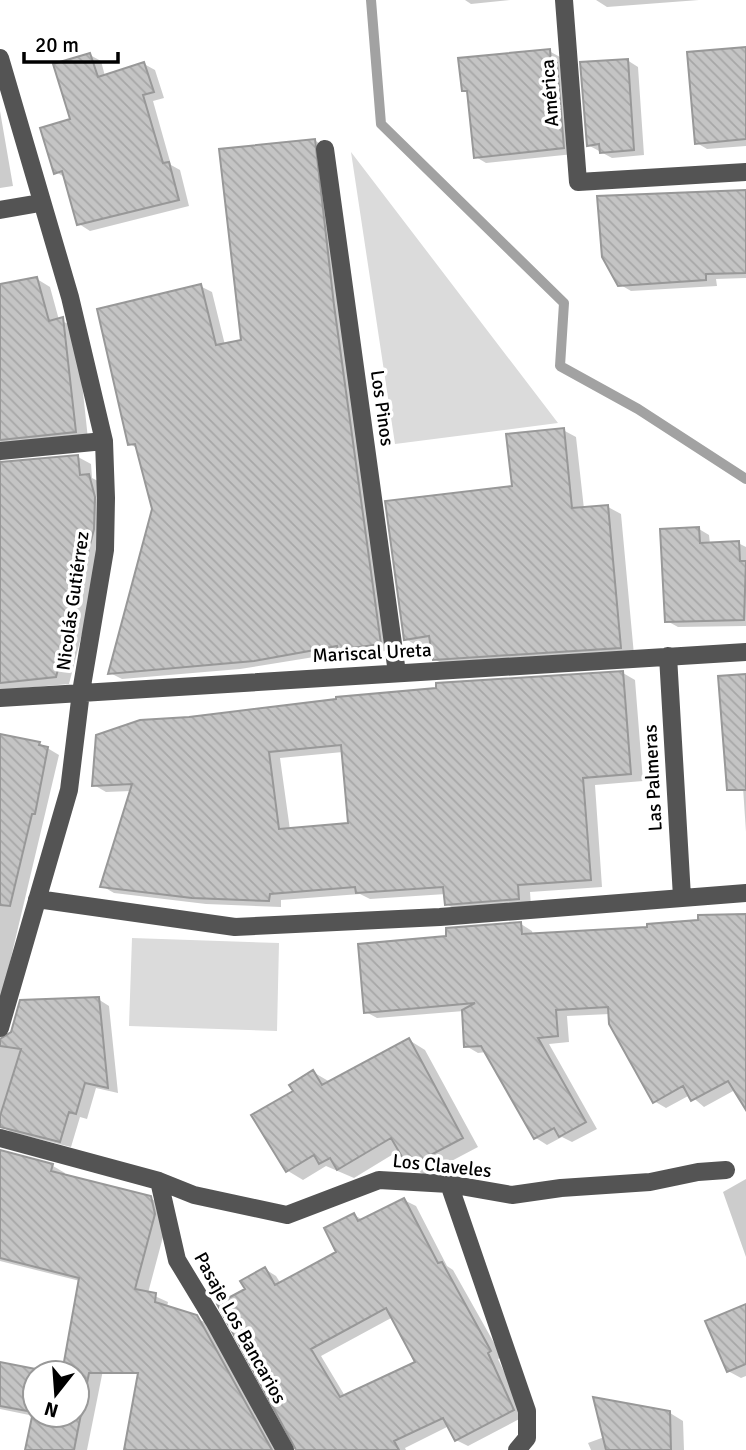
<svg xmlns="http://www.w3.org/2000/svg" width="746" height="1450" viewBox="0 0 746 1450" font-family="Signika,sans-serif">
<defs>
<pattern id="building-back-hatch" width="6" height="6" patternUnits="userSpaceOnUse" patternTransform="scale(1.75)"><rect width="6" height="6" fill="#c4c4c4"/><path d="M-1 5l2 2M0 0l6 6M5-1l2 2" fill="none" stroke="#a7a7a7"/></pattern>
</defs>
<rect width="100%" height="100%" fill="#fff"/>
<path fill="#dbdbdb" d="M351,152L558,423L395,444Z
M132,938L279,943L277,1031L129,1026Z"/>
<path fill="#0003" fill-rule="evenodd" d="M465,0H510L471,4Z
M596,0H699L607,7Z
M746,49V146L707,149L697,143Z
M549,51L560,57L574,154L486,163L476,157L469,93L464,90Z
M90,55L101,61L105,76L144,64L155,70L164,98L153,101L171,165L180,170L189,206L90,231L79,224L66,178L56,172Z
M627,60L638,67L644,155L612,158L588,145Z
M0,111L13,186L0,188Z
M314,140L326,147L392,650L351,656L345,652L240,669L122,679L110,673L154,509L138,449L130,444L200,286L212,292L225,345L243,342Z
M746,190V278L716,279L717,286L631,291L619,284L599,198Z
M37,279L50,287L59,320L76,327L88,439L3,453L1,461L3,464L78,457L91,464L92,478L102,483L107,537L69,684L0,690V286Z
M563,430L576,437L584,509L608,507L621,514L634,655L447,666L434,659L432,645L419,647L406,639L514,487Z
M699,529L709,535L710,544L738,543L746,547V626L678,627L667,621Z
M623,673L635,680L643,781L595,785L602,887L530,892L531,906L459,911L446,904V894L370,899L360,894L281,900V907L206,904L114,893L102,886L131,791L106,792L94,785L189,719ZM343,752L350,825L290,830L280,758Z
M746,676V832L742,773Z
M0,735L39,743L59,755L0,1004Z
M746,914V1102L735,1090L704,1107L690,1095L666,1108L654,1101L610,1014L567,1016L569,1042L549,1044L597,1129L572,1142L562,1137L547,1145L536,1138L486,1052L478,1053L466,1046L464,1011L377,1018L366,1012L448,937L521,924L532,931L533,935L649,928L700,922V916Z
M98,999L109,1006L118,1093L96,1088L87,1119L80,1117L71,1147L11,1132L0,1126L3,1113L0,1112V1038H9L21,1002Z
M409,1040L425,1050L478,1147L425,1175L409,1166L400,1150L354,1178L326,1166L303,1180L288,1171L295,1091L313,1072L330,1082Z
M0,1150L53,1166L65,1173L64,1176L150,1198L163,1205L167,1222L148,1293L168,1302L167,1307L210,1324L280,1450H124L145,1347L109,1340L87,1450H27L34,1416L0,1409V1364L47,1373H35V1415H77V1373H63L80,1281L0,1261Z
M746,1179V1257L723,1192Z
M404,1200L416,1206L447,1266L453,1270L502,1357L498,1359L525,1416L468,1446L456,1440L449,1426L405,1448L406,1450H310L248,1289L265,1269L276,1276L281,1284L339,1253L354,1215L363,1220ZM393,1317L418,1363L345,1396L321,1356Z
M746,1306V1376L741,1378L728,1371Z
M670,1413L683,1421L684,1450H591L588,1443Z"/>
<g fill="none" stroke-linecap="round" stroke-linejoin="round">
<path stroke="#a2a2a2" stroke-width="10" d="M371,0L381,124L564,303L560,366L638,409L746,479"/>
</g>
<path fill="url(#building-back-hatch)" stroke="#989898" stroke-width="2" fill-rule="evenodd" d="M746,47V139L695,144L687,52Z
M550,49L551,63H557L564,148L474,158L467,91H462L458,58Z
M90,53L98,77L144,62L154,92L143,95L163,163L169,162L179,200L77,225L62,171L54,174L40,128L70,119L53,64Z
M628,59L634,150L600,153L599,144L587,146L580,62Z
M315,139L334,305L381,644L338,650L337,646L254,661L108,674L152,509L135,444L128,445L97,309L201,284L216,345L241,340L219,149Z
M746,190V273L706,274V280L618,286L602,257L597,196Z
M37,277L49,321L63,317L76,432L0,440V284Z
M564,428L572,508L608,505L621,648L433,660L429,636L404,640L385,501L512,486L506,434Z
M78,455L80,475L89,474L95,497L94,529L56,677L0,683V462Z
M699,527L700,543L739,541L740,561H746L744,620L665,622L660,529Z
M623,671L631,774L583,778L591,880L518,885L519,899L445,905L443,887L356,893L355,887L270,894L269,901L192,898L100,887L132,784L92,786L96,735L140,720L189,717L336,699V697L436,688V683ZM341,745L348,823L279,829L269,752Z
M746,674V790H727L718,676Z
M0,734L40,742L39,745L48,747L35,814H32L10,906L0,905Z
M746,914V1110L728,1081L691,1101L683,1086L653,1103L609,1024L608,1007L556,1010L558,1036L538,1038L586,1122L559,1137L554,1128L534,1139L481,1046L464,1047L462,1010L475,1003L364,1013L358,944L446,936V928L521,922L522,934L647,927V924L698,920V915Z
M99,997L108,1088L85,1083L76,1114L69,1112L60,1142L0,1127V1116L21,1049L0,1046V1039L11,1032L20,1000Z
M409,1038L463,1138L408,1167L391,1138L337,1170L330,1158L319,1164L314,1155L286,1172L251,1115L293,1091L289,1085L313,1070L322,1085Z
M0,1150L53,1164L51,1171L151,1196L155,1214L135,1289L156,1293L155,1302L197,1315L272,1450H124L138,1373H89L74,1450H25L33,1412L0,1406V1362L56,1373H35V1415H77V1373H62L79,1278L0,1258Z
M404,1198L438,1263L442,1262L491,1351L488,1353L514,1410L455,1441L443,1418L394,1441L399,1450H296L217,1304L245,1289L240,1281L265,1267L275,1285L336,1252L324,1228L354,1213L358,1221ZM386,1308L415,1362L340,1397L311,1349Z
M746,1304V1364L727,1372L705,1321Z
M593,1397L670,1411L671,1450H606Z"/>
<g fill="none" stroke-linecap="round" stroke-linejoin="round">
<path stroke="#545454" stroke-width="18" d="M564,0L578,182L746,172
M0,58L70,297L104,441L106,498L105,550L81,692L69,790L0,1028
M325,149L397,673
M0,210L40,203
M0,451L104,441
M668,656L682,897
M0,698L746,652
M37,899L235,927L440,917L746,893
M0,1138L159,1181L194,1195L287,1215L379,1180L449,1184L512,1195L561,1188L650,1182L698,1172L726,1170
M159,1181L177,1260L214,1321L285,1450
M449,1184L527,1411V1438L517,1450"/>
</g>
<g text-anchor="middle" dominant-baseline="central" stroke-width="7" stroke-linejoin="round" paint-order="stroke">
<g font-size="19" fill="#000" stroke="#fff">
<text transform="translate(550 93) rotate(-94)">América</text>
<text transform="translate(382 408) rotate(82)">Los Pinos</text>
<text transform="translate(73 601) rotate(-82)">Nicolás Gutiérrez</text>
<text transform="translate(372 653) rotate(-3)">Mariscal Ureta</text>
<text transform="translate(653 778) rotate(-93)">Las Palmeras</text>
<text transform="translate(442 1166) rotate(6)">Los Claveles</text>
<text transform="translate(240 1328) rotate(61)">Pasaje Los Bancarios</text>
</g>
</g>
<g transform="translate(56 1394) rotate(197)"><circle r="33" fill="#ffffff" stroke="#999999" stroke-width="2"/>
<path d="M0-5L12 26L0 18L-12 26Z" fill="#000000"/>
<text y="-10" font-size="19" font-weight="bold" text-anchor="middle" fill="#000000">N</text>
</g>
<path d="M24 52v10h94v-10" fill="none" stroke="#000000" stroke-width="3.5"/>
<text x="35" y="52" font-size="21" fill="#000000" stroke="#ffffff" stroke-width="5" paint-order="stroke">20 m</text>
</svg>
